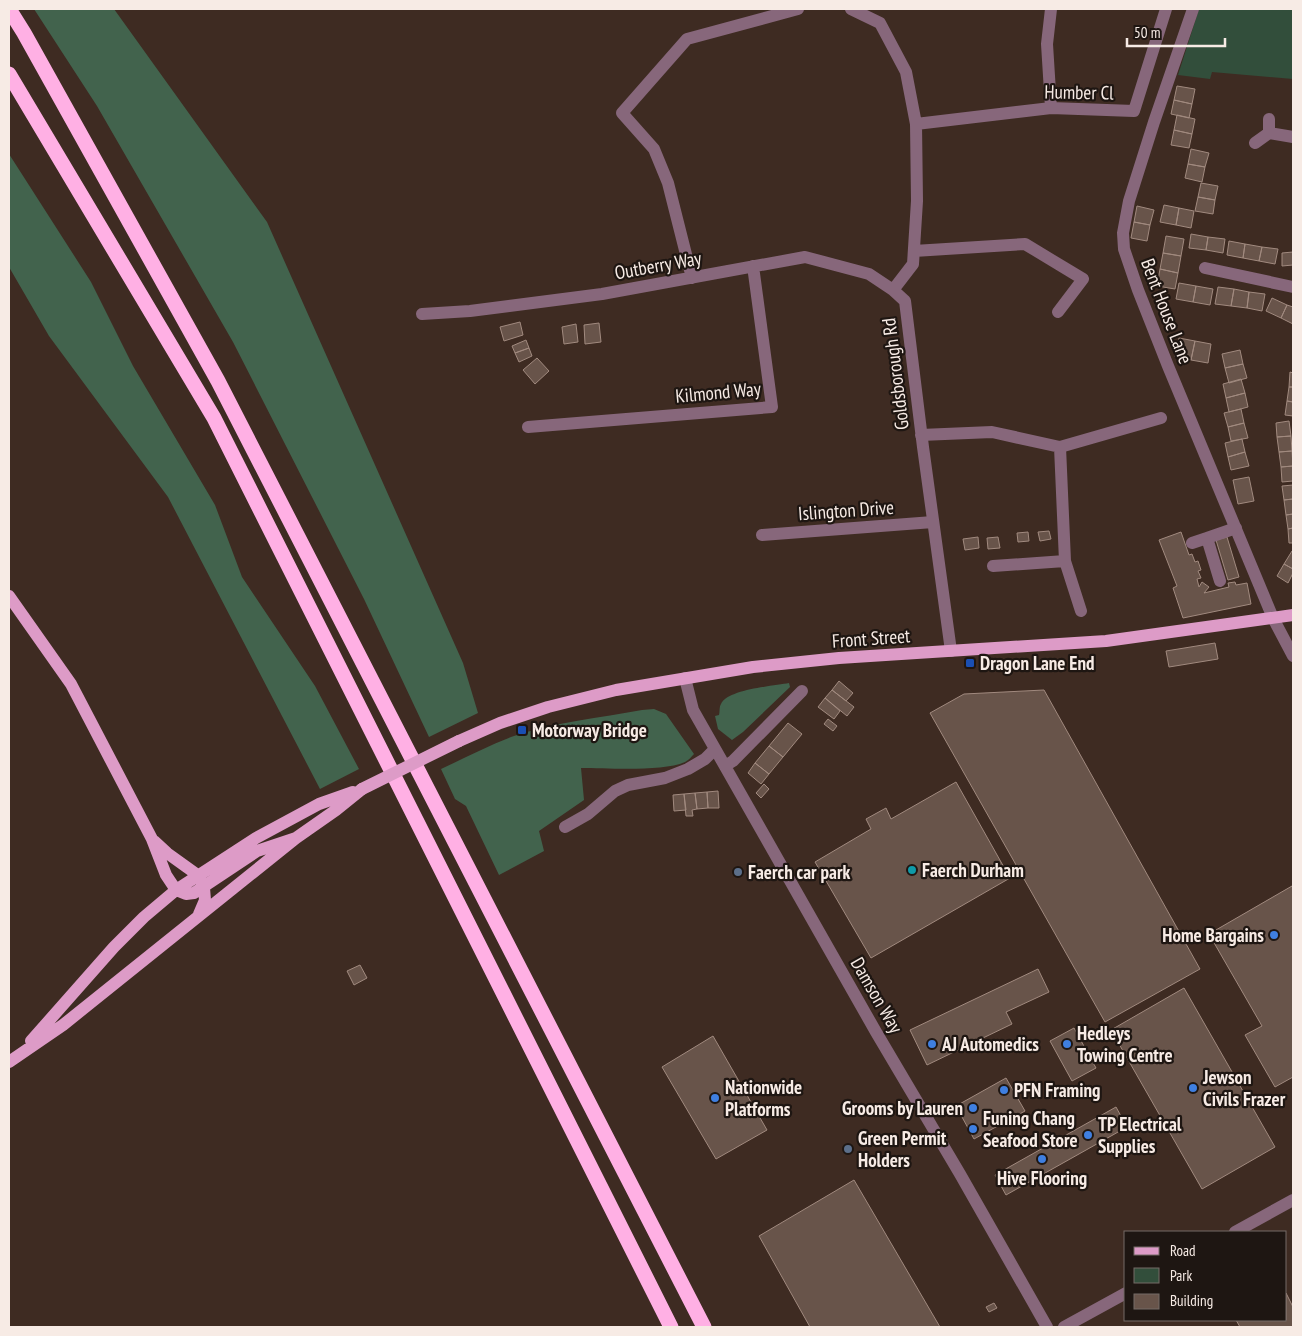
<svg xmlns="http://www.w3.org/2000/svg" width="1302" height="1336" viewBox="0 0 1302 1336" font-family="'PT Sans Narrow',sans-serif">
<rect width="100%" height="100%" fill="#3e2b22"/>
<path fill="#324e3b" d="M1199,9H1293V79L1212,72L1210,79L1178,75Z"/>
<path fill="#42634d" d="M34,9H114L267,222L463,663L478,713L429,737L364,599L233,342L97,106Z
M9,154L91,282L133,366L215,505L242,577L315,686L359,769L320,789L168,497L49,336L9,267Z
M789,683L790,687L743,732L732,740L718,729L715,716L719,715C720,712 719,707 721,704C728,689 774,686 789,683Z
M654,709L666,714L694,754C691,757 689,760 685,762C662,772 608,768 581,768L584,800L539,831L544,851L499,875L466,806L455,799L441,769C465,758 489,745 514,736C555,722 600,718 642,710Z"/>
<path fill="#68544a" stroke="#a18a7f" d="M1177,86L1195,89L1192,104L1174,100Z
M1174,100L1192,104L1189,118L1171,114Z
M1177,115L1195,119L1192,134L1174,130Z
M1174,130L1192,134L1189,148L1171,145Z
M1191,149L1209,153L1205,167L1188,164Z
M1188,164L1205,167L1202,182L1185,178Z
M1201,183L1218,186L1215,200L1198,197Z
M1198,197L1215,200L1213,214L1195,211Z
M1164,205L1179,208L1176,225L1160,222Z
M1137,206L1154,210L1150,225L1134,222Z
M1179,208L1194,211L1191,228L1176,225Z
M1134,222L1150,225L1147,241L1131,238Z
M1191,234L1208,237L1206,250L1189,248Z
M1166,236L1184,239L1181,256L1163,253Z
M1208,237L1225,239L1223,253L1206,250Z
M1229,241L1245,244L1243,258L1227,255Z
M1245,244L1262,247L1259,261L1243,258Z
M1262,247L1278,249L1275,264L1259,261Z
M1293,252V265L1282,266V253Z
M1163,253L1181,256L1178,273L1160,269Z
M1160,269L1178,273L1175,289L1157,286Z
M1179,283L1196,286L1193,302L1176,299Z
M1196,286L1213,289L1210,305L1193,302Z
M1218,287L1234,289L1231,306L1215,304Z
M1234,289L1249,292L1247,308L1231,306Z
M1249,292L1265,294L1262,311L1247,308Z
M1272,298L1287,305L1281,318L1266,311Z
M1287,305L1293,307V324L1281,318Z
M520,322L523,335L504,341L500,327Z
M599,323L601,342L585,344L584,325Z
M576,324L578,342L564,344L562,327Z
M1179,338L1195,341L1191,360L1175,357Z
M526,340L529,348L515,353L512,346Z
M1195,341L1211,344L1208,363L1191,360Z
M529,348L532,356L519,362L515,353Z
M1240,350L1243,364L1225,368L1222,354Z
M537,358L549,371L535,384L523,370Z
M1243,364L1247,378L1229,383L1225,368Z
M1290,372L1293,373V387H1289Z
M1241,379L1245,393L1226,398L1223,384Z
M1289,387H1293V402L1287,401Z
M1245,393L1248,407L1229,412L1226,398Z
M1287,401L1293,402V416L1285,415Z
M1241,409L1244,423L1228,427L1224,413Z
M1289,421L1291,436L1277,437L1276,423Z
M1244,423L1248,438L1231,441L1228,427Z
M1291,436L1292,451L1279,452L1277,437Z
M1242,439L1245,452L1228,457L1225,443Z
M1292,451L1293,466L1281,467L1279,452Z
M1245,452L1249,466L1231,470L1228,457Z
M1293,466V481L1282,482L1281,467Z
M1249,477L1254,501L1238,504L1233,480Z
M1293,485V499L1284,500L1282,486Z
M1293,499V514L1286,515L1284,500Z
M1293,514V528L1288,529L1286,515Z
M1293,528V543H1289L1288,529Z
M1049,531L1051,539L1040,541L1038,532Z
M1028,532L1029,541L1018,542L1017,533Z
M1181,532L1189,555L1192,554L1195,562L1198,561L1201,570L1198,571L1201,578L1197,579L1199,587L1202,582L1209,587L1204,593L1229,587L1228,583L1235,582L1236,585L1247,583L1251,604L1183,618L1173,588L1177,586L1159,540Z
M978,537L979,548L965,550L963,539Z
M998,537L1000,548L988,549L987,538Z
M1227,537L1239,577L1228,580L1216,540Z
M1292,551L1293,552V569L1284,564Z
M1284,564L1293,569V573L1288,583L1277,576Z
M1215,643L1218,659L1169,667L1166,651Z
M839,681L853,693L846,701L832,690Z
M832,690L854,707L847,716L825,698Z
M1044,690L1200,969L1105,1022L930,713L964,694Z
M825,698L840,711L834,719L818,707Z
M828,719L837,726L833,731L824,724Z
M788,723L802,734L783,757L769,746Z
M769,746L783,757L769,774L755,763Z
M755,763L769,774L761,784L748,773Z
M956,782L1010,878L871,958L815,862L871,829L866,819L886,808L891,819Z
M764,784L769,789L761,798L756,793Z
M718,791L719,808H708L707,792Z
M707,792L708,808L697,809L695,793Z
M695,793L697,809L692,810L693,816H686L684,794Z
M684,794L686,810L674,811L673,795Z
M1292,886L1293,889V1077L1275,1087L1245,1035L1262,1026L1209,934Z
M360,965L367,978L354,985L347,971Z
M1038,969L1049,992L1006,1012L1012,1024L927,1065L910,1030Z
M1184,988L1275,1147L1202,1189L1111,1030Z
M1074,1028L1096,1068L1072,1081L1050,1041Z
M713,1036L767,1130L716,1159L662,1067Z
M1006,1078L1025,1111L974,1139L956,1106Z
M1116,1107L1127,1127L1006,1195L995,1175Z
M854,1180L940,1327H810L759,1236Z
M1286,1293L1293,1307V1327H1240L1236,1320H1286Z
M994,1303L997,1308L989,1312L986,1307Z"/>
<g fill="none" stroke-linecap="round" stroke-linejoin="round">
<path stroke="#87677b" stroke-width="12" d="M851,9L880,23L906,72L916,124L917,201L913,264L893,290L905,301L923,447L951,651
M1193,9L1154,122L1129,201L1123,233L1124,249L1138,290L1168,366L1273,618L1293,656
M1051,108L1047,44L1051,9
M1269,119V133L1293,137
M916,124L1051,108L1134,111L1166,9
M1255,143L1269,133
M914,251L1025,244L1083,279L1058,312
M1205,268L1293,287
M692,278L668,183L654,149L622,113L687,39L798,9
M422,314L470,311L602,294L805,257L869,274L893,290
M528,427L772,407L753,266
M921,435L992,432L1060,447L1161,418
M762,535L933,522
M1192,543L1207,538
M1065,561L1081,611
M993,566L1065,561L1060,447
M1220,581L1207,538L1236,528
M685,678L693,710L876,1032L960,1174L1047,1327
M725,766L733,761L802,691
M565,827L588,814L615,791L628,785L665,778L688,769L705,759L715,749
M1235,1232L1293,1200
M1064,1327L1126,1293"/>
<path stroke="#dd9bc7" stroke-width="12" d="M9,596L71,684L152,839L166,875L176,890L186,894L194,893L257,851L296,838
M459,741L500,723L548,707L616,690L753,667L839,658L1106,641L1293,615
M154,841L167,853L199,876L204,888L205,900L199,914
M31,1041L114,947L144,917L176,890L256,838L319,804L353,792
M9,1062L63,1025L296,838L336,810L362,789"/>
<path stroke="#ffb0e4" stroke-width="15" d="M9,9L24,33L218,381L704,1327
M9,74L214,418L671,1327"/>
<path stroke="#dd9bc7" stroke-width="12" d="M362,789L459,741"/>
</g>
<g fill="#1a4fb4" stroke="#1e1612" stroke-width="2">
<rect x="965" y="658" width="10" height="10" rx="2.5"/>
<rect x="517" y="725" width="10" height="10" rx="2.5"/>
</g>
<circle fill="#0f9aa8" stroke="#1e1612" stroke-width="2" cx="912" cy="870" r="5"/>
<g fill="#5c6f8a" stroke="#1e1612" stroke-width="2">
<circle cx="738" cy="872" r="5"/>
<circle cx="848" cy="1149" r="5"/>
</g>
<g fill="#3f7fe0" stroke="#1e1612" stroke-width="2">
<circle cx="1274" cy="935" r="5"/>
<circle cx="932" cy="1044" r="5"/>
<circle cx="1067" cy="1044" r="5"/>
<circle cx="1193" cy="1088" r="5"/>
<circle cx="1004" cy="1090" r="5"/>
<circle cx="715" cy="1098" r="5"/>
<circle cx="973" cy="1108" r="5"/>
<circle cx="973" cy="1129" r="5"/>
<circle cx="1088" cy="1135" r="5"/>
<circle cx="1042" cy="1159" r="5"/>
</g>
<g text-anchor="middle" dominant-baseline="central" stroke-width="4.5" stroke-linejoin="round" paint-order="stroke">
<g font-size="19" fill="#f7ebe5" stroke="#1e1612">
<text transform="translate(1079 92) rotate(1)">Humber Cl</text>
<text transform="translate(658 265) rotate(-10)">Outberry Way</text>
<text transform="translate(1167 311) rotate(69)">Bent House Lane</text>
<text transform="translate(895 374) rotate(-97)">Goldsborough Rd</text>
<text transform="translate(718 392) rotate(-5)">Kilmond Way</text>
<text transform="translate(846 510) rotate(-4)">Islington Drive</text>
<text transform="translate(871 638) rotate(-4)">Front Street</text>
<text transform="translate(877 995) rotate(60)">Damson Way</text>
</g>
<g font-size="19" font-weight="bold" fill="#f7ebe5" stroke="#1e1612" text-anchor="start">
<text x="980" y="663">Dragon Lane End</text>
<text x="532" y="730">Motorway Bridge</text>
<text x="922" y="870">Faerch Durham</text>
<text x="748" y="872">Faerch car park</text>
<text x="1264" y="935" text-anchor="end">Home Bargains</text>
<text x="1077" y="1033">Hedleys<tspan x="1077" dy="22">Towing Centre</tspan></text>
<text x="942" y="1044">AJ Automedics</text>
<text x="1203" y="1077">Jewson<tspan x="1203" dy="22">Civils Frazer</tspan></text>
<text x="725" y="1087">Nationwide<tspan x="725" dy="22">Platforms</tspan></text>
<text x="1014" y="1090">PFN Framing</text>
<text x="963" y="1108" text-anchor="end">Grooms by Lauren</text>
<text x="983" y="1118">Funing Chang<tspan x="983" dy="22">Seafood Store</tspan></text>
<text x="1098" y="1124">TP Electrical<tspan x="1098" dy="22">Supplies</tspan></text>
<text x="858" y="1138">Green Permit<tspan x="858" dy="22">Holders</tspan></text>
<text x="1042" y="1178" text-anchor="middle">Hive Flooring</text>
</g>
</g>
<rect width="1302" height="1336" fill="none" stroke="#f7ebe5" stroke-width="20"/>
<rect x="1124" y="1231" width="162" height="90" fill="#1e1612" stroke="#756b66"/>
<rect x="1134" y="1247" width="25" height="8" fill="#dd9bc7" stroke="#756b66"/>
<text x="1170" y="1256" font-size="15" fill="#f7ebe5">Road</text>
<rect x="1134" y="1268" width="25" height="15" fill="#324e3b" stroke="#756b66"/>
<text x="1170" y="1281" font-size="15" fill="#f7ebe5">Park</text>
<rect x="1134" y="1294" width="25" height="15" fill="#68544a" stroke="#756b66"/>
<text x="1170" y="1306" font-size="15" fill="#f7ebe5">Building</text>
<path d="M1127 38v8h98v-8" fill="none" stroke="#f7ebe5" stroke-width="2.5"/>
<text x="1134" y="38" font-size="15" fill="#f7ebe5" stroke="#1e1612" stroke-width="4" paint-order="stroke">50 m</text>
</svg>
